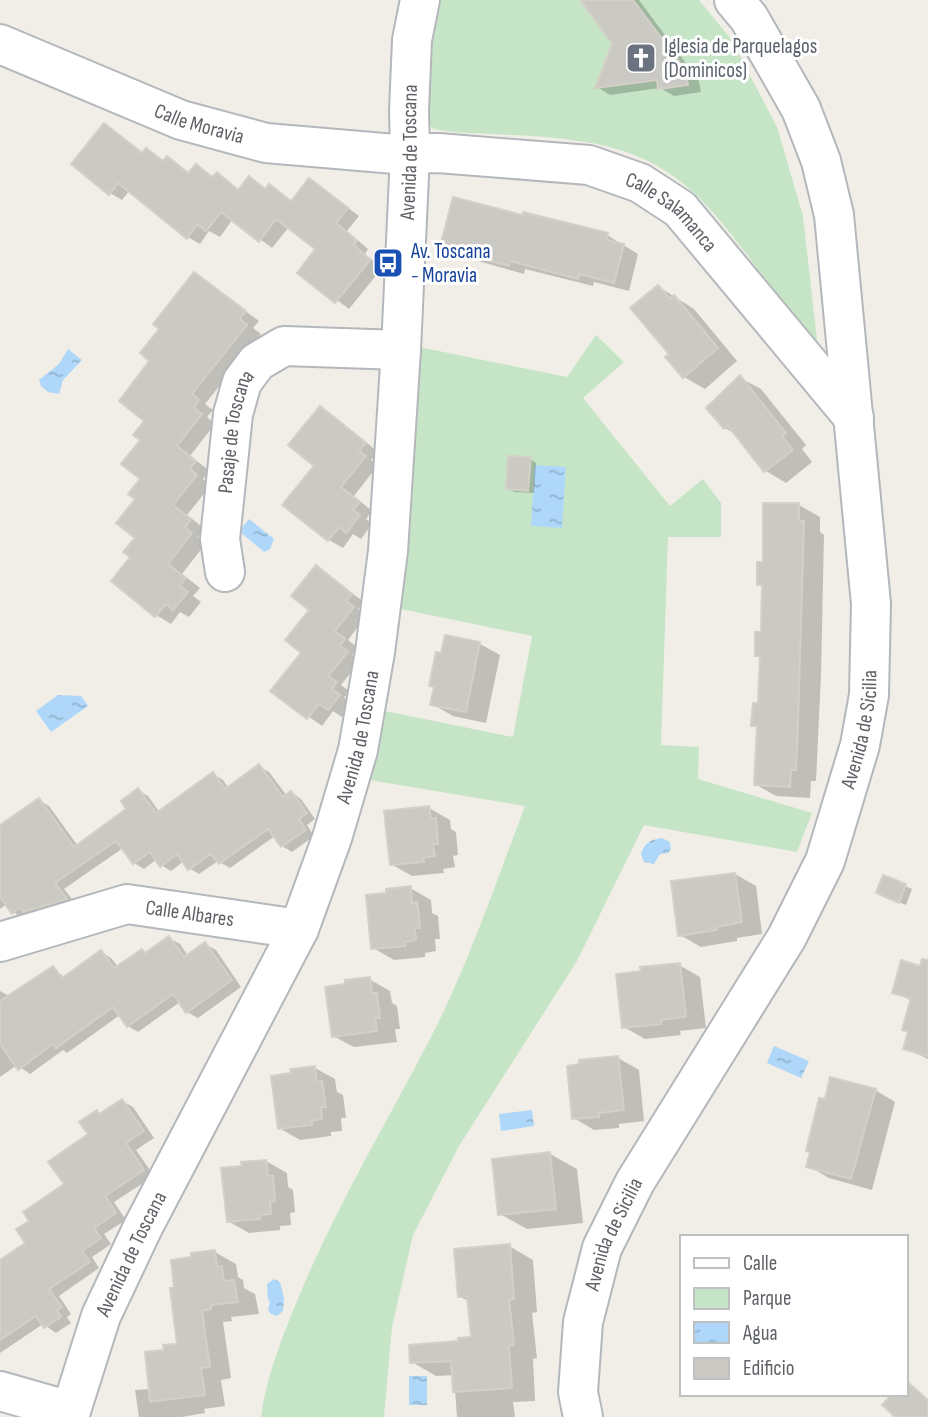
<svg xmlns="http://www.w3.org/2000/svg" width="928" height="1417" viewBox="0 0 928 1417" font-family="'Sofia Sans Condensed',sans-serif">
<defs>
<pattern id="water-ripples" width="26" height="14" patternUnits="userSpaceOnUse" patternTransform="scale(1.75)"><rect width="26" height="14" fill="#aed7f9"/><path d="M2 4q2-2 4 0t4 0M15 11q2-2 4 0t4 0" fill="none" stroke="#91b2cd"/></pattern>
</defs>
<rect width="100%" height="100%" fill="#f0eee7"/>
<path fill="#c6e5c7" d="M426,0H699L731,39L777,127L803,216L818,349C797,320 775,292 754,264C709,204 675,160 597,144C550,135 500,135 453,132L434,129L423,121Z
M596,335L624,362L583,398L670,506L703,479L721,503V537H668L661,745L699,747L698,779L812,813L797,852L644,825L577,961L459,1146L413,1235L392,1327L384,1417H261C266,1377 282,1338 297,1301C334,1211 384,1127 429,1041C468,966 495,885 525,806L370,780L385,711L513,737L532,636L401,609L411,522L419,347L567,377Z"/>
<path fill="url(#water-ripples)" d="M68,349L82,360L63,380L59,394L48,392L41,386L39,380L59,364Z
M535,465L566,467L562,528L531,526Z
M249,519L274,539L270,549L264,552L239,531Z
M58,695L81,696L88,706L51,732L36,711Z
M662,838L670,842L671,849L668,853L660,854L654,864L644,862L641,854C644,843 652,839 662,838Z
M774,1046L809,1061L801,1078L767,1063Z
M532,1110L534,1126L501,1131L499,1114Z
M274,1279L280,1282L284,1298L283,1311L277,1316L271,1314L268,1310L270,1302L268,1300L267,1284Z
M409,1376H427V1405H409Z"/>
<path fill="#0003" d="M589,0H639L699,81L701,92L674,96L660,88L610,95L597,87L614,44Z
M105,125L144,153L146,150L165,162L168,158L190,173L196,166L213,177L217,175L240,190L249,178L266,189L270,187L292,202L310,180L359,216L347,231L368,249L365,254L382,268L349,309L300,272L318,249L289,227L272,248L233,219L220,237L209,231L200,244L188,237L130,190L122,200L110,193Z
M607,235L638,254L629,291L594,282L593,286L525,269L524,274L457,255L442,247Z
M194,274L259,321L253,328L261,334L205,404L213,410L207,417L215,424L190,456L210,471L203,479L211,485L187,515L205,529L198,537L206,543L182,574L200,588L193,596L201,602L189,617L180,612L171,624L156,615L132,557L138,538L137,498L142,479V440L147,421L152,360L161,329Z
M659,287L694,309L737,361L705,389L684,377L671,354Z
M740,378L761,389L806,445L802,449L812,462L786,483L766,471L737,435L725,428Z
M320,408L334,416L378,452L371,460L378,465L354,496L372,511L366,519L372,524L361,539L353,534L343,548L329,540L316,465Z
M530,459L536,463L534,493L514,492L507,488Z
M765,505H799L820,517V532L824,535L821,675L816,781H811L810,798L776,796L755,784L759,728L753,725L760,705L762,658L757,655L763,634L764,587L759,584L765,564Z
M316,567L364,602L358,609L366,616L348,640L358,648L352,655L360,661L341,685L349,691L344,698L353,704L342,717L333,711L322,726L272,690L303,653L312,610Z
M446,637L480,644L500,655L486,723L453,716L432,704Z
M260,767L269,772L287,796L292,793L301,799L315,819L307,825L314,836L292,852L282,846L275,836L230,868L218,861L199,874L189,868L184,861L171,871L161,865L157,859L144,869L134,863L123,848L64,889L76,904L35,917L29,913L23,918L13,912L7,904L0,909V827L39,800L49,806L78,846L129,809L138,790L148,796L160,813L213,774L223,780L229,789Z
M429,808L450,820L451,829L456,832L458,855L453,856L455,867L443,869L444,873L412,876L391,864Z
M735,874L756,886L762,934L737,938V941L701,947L680,935Z
M884,877L912,889L906,905L884,896Z
M410,888L431,900L432,913L438,916L440,939H435L436,951L425,953V957L394,960L373,948L388,895Z
M169,938L180,944L188,956L205,944L216,950L241,987L198,1018L187,1012L180,1002L138,1032L128,1026L120,1015L67,1053L63,1050L30,1074L17,1065L0,1077V991L9,996L53,969L66,978L101,952L111,958L118,967L142,951L147,954Z
M679,965L700,977L706,1028L680,1031L681,1035L645,1039L624,1027Z
M928,970V1059L905,1048L909,1032L912,1001L894,992Z
M369,979L390,991L392,1003L397,1006L400,1029H395L397,1042L354,1047L333,1036Z
M618,1058L639,1070L644,1121L619,1124V1128L594,1130L574,1118Z
M315,1068L335,1079L337,1092L343,1095L346,1118H341L342,1131L331,1132V1136L300,1140L279,1128L293,1075Z
M875,1090L895,1102L872,1190L829,1178L808,1166Z
M122,1101L133,1107L154,1138L136,1150L154,1176L114,1202L126,1220L104,1234L111,1244L92,1257L99,1268L59,1296L71,1314L67,1317L71,1323L56,1333L43,1324L0,1353V1262L28,1243L32,1221L66,1185L90,1135L97,1112L101,1115Z
M550,1154L577,1169L583,1223L527,1229L500,1214Z
M266,1161L287,1173L288,1187L293,1190L295,1212L290,1213L291,1225L280,1226V1230L249,1233L228,1221Z
M509,1246L533,1260L537,1312L532,1313L537,1358L533,1359L535,1401L513,1402L515,1417H457L454,1375L436,1376L412,1362L473,1338L470,1302L459,1296Z
M215,1252L236,1264L238,1277L243,1280L244,1288L255,1294L259,1314L231,1317L232,1321L223,1322L231,1378L221,1380L225,1406L204,1409L205,1413L182,1417H139L135,1390L150,1389L166,1352L179,1345L176,1289Z"/>
<path fill="#cbc9c4" stroke="#d4d0c6" stroke-width="2" d="M580,0H633L686,71L688,85L658,89L657,80L595,88L612,44Z
M104,123L142,153L146,148L163,161L167,156L188,173L196,164L212,177L217,172L238,190L249,176L265,189L269,184L291,201L309,178L348,208L336,223L357,241L354,245L370,260L335,303L297,273L315,249L276,219L259,242L221,212L206,231L197,224L187,239L118,183L109,195L71,164Z
M453,197L522,215L523,212L608,233L606,240L624,244L614,283L579,274L578,279L510,261L509,266L440,247Z
M194,272L246,311L240,319L247,325L192,394L199,400L194,408L202,414L177,446L196,461L190,469L197,475L173,505L191,519L185,527L192,533L168,564L186,578L180,586L188,592L173,610L166,604L155,617L111,581L130,557L123,552L135,538L116,523L135,499L128,494L140,479L121,464L140,440L133,435L144,421L119,401L149,361L140,353L159,329L153,324Z
M658,285L670,299L674,295L718,348L683,378L665,357L669,354L630,308Z
M740,375L786,433L782,436L793,450L764,472L728,426L724,429L706,408Z
M320,406L366,443L359,451L366,456L341,487L360,502L353,510L360,515L346,533L339,527L328,541L282,505L314,466L288,445Z
M508,456L531,457L528,491L506,489Z
M763,503H799V521H804L798,723L796,770H791L790,787L754,785L757,726H751L753,703H758L760,656H755V632H761L762,585H757V562H763Z
M316,565L352,594L346,601L354,607L335,631L345,639L340,646L348,652L328,676L337,682L332,689L340,695L328,710L319,704L307,719L270,691L301,653L285,640L309,610L291,596Z
M445,635L480,642L466,712L430,705L434,687L429,686L436,652L441,653Z
M259,764L283,797L291,791L307,813L299,819L306,830L281,847L268,829L219,864L211,854L188,870L177,854L160,867L150,852L133,864L116,841L55,883L67,899L23,912L20,907L12,914L0,897V825L39,798L74,847L126,809L121,801L138,788L156,813L213,772L225,789Z
M429,806L431,819L436,818L438,844H433L435,856L423,858L424,862L390,865L384,811Z
M735,873L742,922L717,927V930L678,936L671,881Z
M883,875L906,884L899,903L876,893Z
M411,886L412,903L417,902L419,915L420,928H415L416,940L405,942V946L371,949L366,895L386,893V889Z
M169,936L184,957L205,942L232,980L186,1013L173,994L127,1027L113,1007L56,1048L53,1044L18,1070L0,1044V1001L53,966L62,978L101,950L114,968L142,949L145,953Z
M922,959L928,960V1056L903,1049L908,1032L902,1030L911,998L892,993L901,960L920,966Z
M680,963L686,1017L661,1020V1024L622,1028L616,974L641,971L640,967Z
M370,977L372,993H377L380,1018H375L377,1031L332,1037L325,987L345,984V980Z
M618,1056L624,1110L599,1113V1117L572,1119L567,1066L579,1064V1060Z
M315,1066L317,1082L322,1081L326,1107H321L322,1119L311,1121L312,1125L278,1129L271,1076L291,1073L290,1069Z
M830,1077L876,1089L851,1179L806,1167L810,1152L806,1151L819,1098L825,1099Z
M122,1099L144,1131L126,1143L144,1170L105,1196L116,1213L94,1228L101,1238L82,1251L90,1262L49,1289L62,1307L57,1310L61,1317L44,1328L36,1316L0,1340V1260L25,1243L16,1229L29,1221L23,1212L64,1184L48,1162L88,1134L79,1122L97,1110L99,1114Z
M550,1152L556,1209L498,1215L492,1159Z
M266,1160L268,1176H273L275,1201L270,1202L271,1214L260,1215V1219L227,1222L221,1168L242,1166L241,1162Z
M510,1244L514,1299L509,1300L514,1345L509,1346L512,1388L453,1392L451,1361L410,1363L409,1345L458,1341V1338L471,1337L467,1296L458,1297L454,1249Z
M215,1250L217,1267L222,1266L224,1281L234,1280L238,1302L211,1305V1309L202,1311L210,1367L201,1368L205,1395L150,1402L145,1352L164,1350L163,1345L177,1344L170,1288H174L171,1260L191,1257V1253Z
M905,1380L928,1400V1417H895L882,1405L892,1394H905Z"/>
<g fill="none" stroke-linecap="round" stroke-linejoin="round">
<g stroke="#b4b7bb" stroke-width="42">
<g id="minor">
<path id="s1" d="M0,44L181,120L266,143L395,154L438,153L589,165L640,183L680,209L854,418"/>
<path id="s2" d="M225,572L220,539L233,414L242,382L257,362L284,346L401,350"/>
<path id="s3" d="M0,942L127,904L299,929"/>
<path d="M0,1391L70,1411"/>
<path id="s4" d="M69,1417L101,1316L143,1227L299,929L332,838L358,750L375,652L388,551L401,350L410,154L409,111L412,40L420,0"/>
<path id="s5" d="M583,1417L578,1392L583,1322L602,1248L635,1182L787,937L825,861L860,745L869,695L871,604L834,215L821,161L801,109L749,18L734,0"/>
</g>
</g>
<use href="#minor" stroke="#fff" stroke-width="38"/>
</g>
<defs>
<g id="church-square" transform="scale(1.575)"><rect x="-9" y="-9" width="18" height="18" rx="4" fill="#6b7280" stroke="#fff"/><path d="M-1.2-6h2.4v3.5h3.3v2.4h-3.3V6h-2.4V-.1h-3.3v-2.4h3.3Z" fill="#fff"/></g>
<g id="bus-square" transform="scale(1.575)"><rect x="-9" y="-9" width="18" height="18" rx="4" fill="#1a4fb4" stroke="#fff"/><path d="M-5-6H5V4H4V6H2V4H-2V6H-4V4H-5ZM-3.5-4V0h7V-4ZM-3.5 1.2v1.5H-2V1.2ZM2 1.2v1.5H3.5V1.2Z" fill="#fff"/></g>
</defs>
<g fill-rule="evenodd">
<use href="#church-square" x="641" y="58"/>
<use href="#bus-square" x="388" y="263"/>
</g>
<g text-anchor="middle" dominant-baseline="central" stroke-width="6" stroke-linejoin="round" paint-order="stroke">
<g font-size="21" fill="#5b616d" stroke="#fff" text-anchor="start">
<text x="664" y="46">Iglesia de Parquelagos<tspan x="664" dy="24">(Dominicos)</tspan></text>
</g>
<g font-size="21" fill="#5f6266" stroke="#fff">
<text stroke="none"><textPath href="#s1" startOffset="215">Calle Moravia</textPath></text>
<text stroke="none"><textPath href="#s4" startOffset="1330">Avenida de Toscana</textPath></text>
<text stroke="none"><textPath href="#s1" startOffset="705">Calle Salamanca</textPath></text>
<text stroke="none"><textPath href="#s2" startOffset="142">Pasaje de Toscana</textPath></text>
<text stroke="none"><textPath href="#s5" startOffset="756">Avenida de Sicilia</textPath></text>
<text stroke="none"><textPath href="#s4" startOffset="742">Avenida de Toscana</textPath></text>
<text stroke="none"><textPath href="#s3" startOffset="196">Calle Albares</textPath></text>
<text stroke="none"><textPath href="#s5" startOffset="189">Avenida de Sicilia</textPath></text>
<text stroke="none"><textPath href="#s4" startOffset="175">Avenida de Toscana</textPath></text>
</g>
<g font-size="21" fill="#164399" stroke="#fff" text-anchor="start">
<text x="411" y="251">Av. Toscana<tspan x="411" dy="24">- Moravia</tspan></text>
</g>
</g>
<rect x="680" y="1235" width="228" height="161" fill="#ffffff" stroke="#bfc0c2" stroke-width="2"/>
<rect x="694" y="1258" width="35" height="10" fill="#ffffff" stroke="#bfc0c2" stroke-width="2"/>
<text x="743" y="1270" font-size="21" fill="#5f6266">Calle</text>
<rect x="694" y="1288" width="35" height="21" fill="#c6e5c7" stroke="#bfc0c2" stroke-width="2"/>
<text x="743" y="1305" font-size="21" fill="#5f6266">Parque</text>
<rect x="694" y="1322" width="35" height="21" fill="url(#water-ripples)" stroke="#bfc0c2" stroke-width="2"/>
<text x="743" y="1340" font-size="21" fill="#5f6266">Agua</text>
<rect x="694" y="1358" width="35" height="21" fill="#cbc9c4" stroke="#bfc0c2" stroke-width="2"/>
<text x="743" y="1375" font-size="21" fill="#5f6266">Edificio</text>
</svg>
